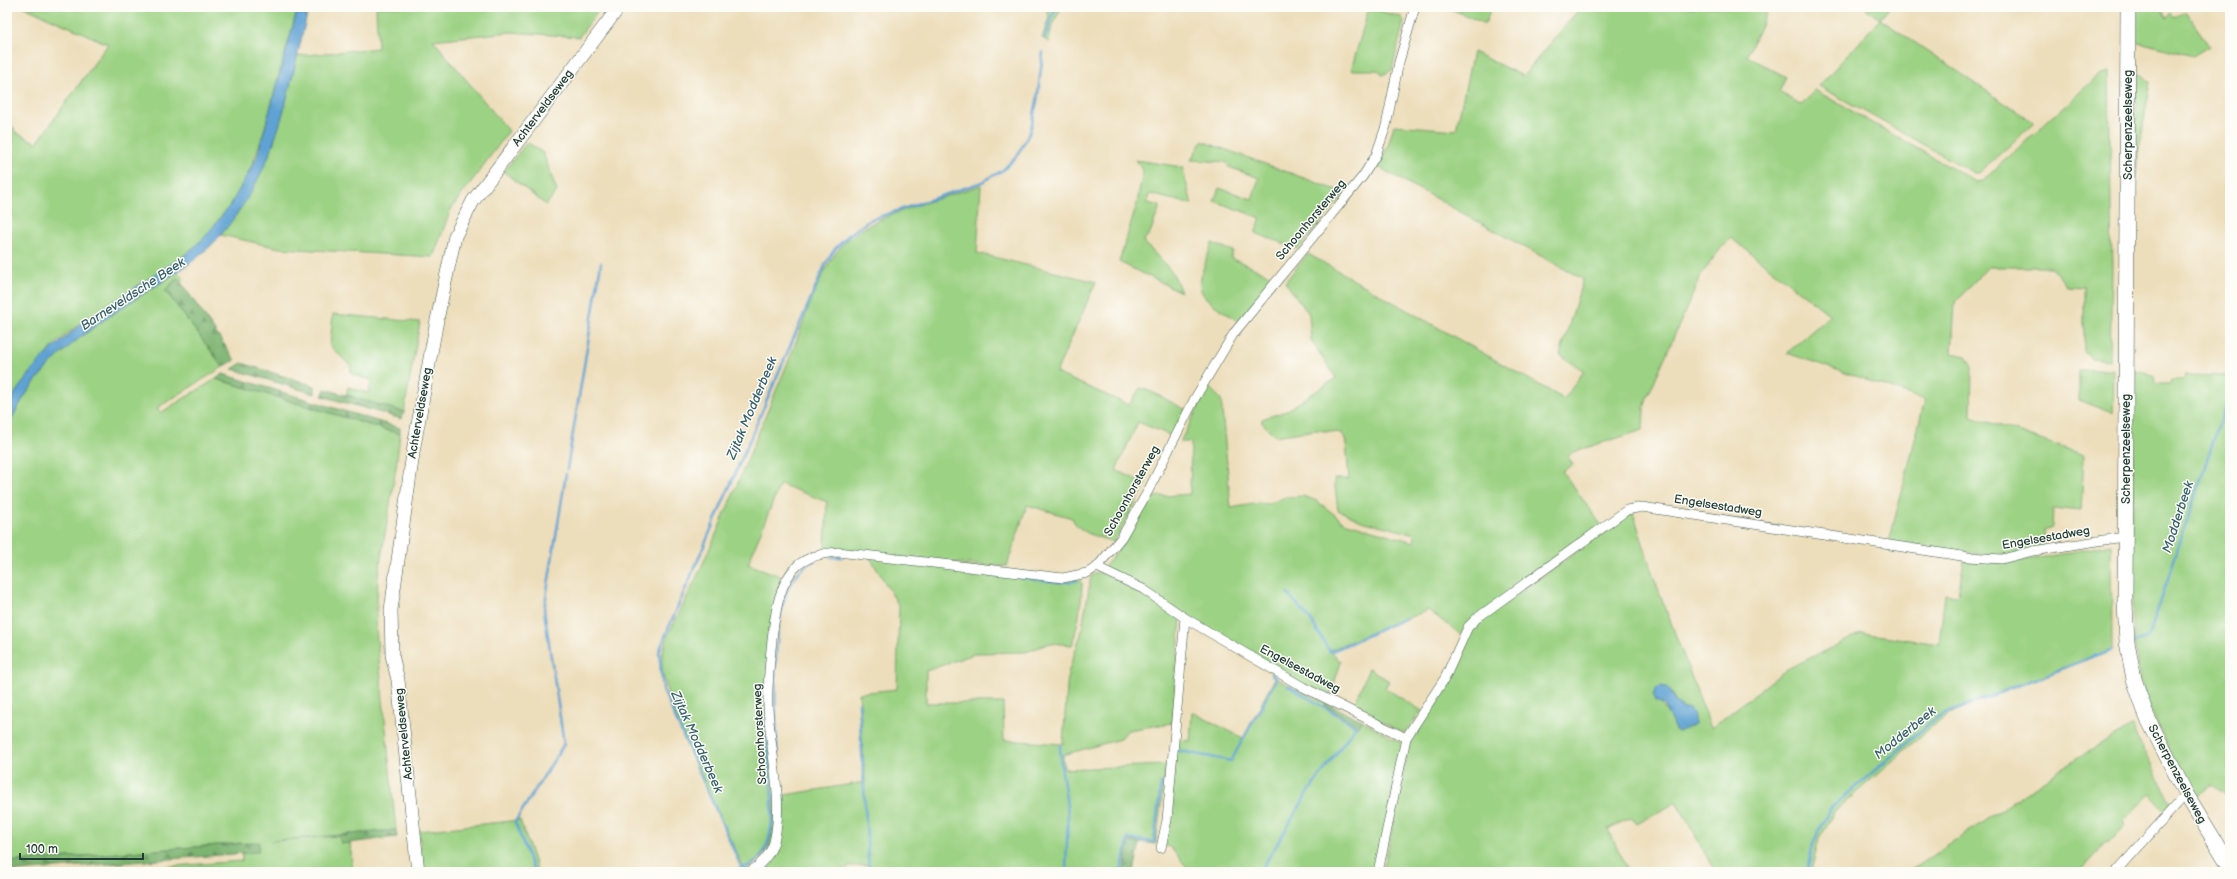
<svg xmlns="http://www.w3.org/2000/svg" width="2237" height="879" viewBox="0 0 2237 879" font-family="'Balsamiq Sans',sans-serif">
<defs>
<pattern id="forest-firs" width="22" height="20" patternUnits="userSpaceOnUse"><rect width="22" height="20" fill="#7db471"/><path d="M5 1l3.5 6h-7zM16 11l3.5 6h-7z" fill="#66945e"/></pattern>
</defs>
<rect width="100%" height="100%" fill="#fdfcf7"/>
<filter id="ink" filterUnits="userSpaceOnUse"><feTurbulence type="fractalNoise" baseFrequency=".025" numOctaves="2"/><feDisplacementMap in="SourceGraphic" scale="8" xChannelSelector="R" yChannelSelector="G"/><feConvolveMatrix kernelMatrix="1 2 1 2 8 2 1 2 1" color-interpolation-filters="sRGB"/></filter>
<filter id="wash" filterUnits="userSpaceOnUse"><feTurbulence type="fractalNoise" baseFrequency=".012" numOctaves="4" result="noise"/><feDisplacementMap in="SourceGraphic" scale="16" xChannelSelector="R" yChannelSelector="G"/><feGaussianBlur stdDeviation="0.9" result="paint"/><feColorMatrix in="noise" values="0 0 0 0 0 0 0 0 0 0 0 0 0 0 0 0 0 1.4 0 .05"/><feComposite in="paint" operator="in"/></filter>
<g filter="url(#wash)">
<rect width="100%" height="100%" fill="#eddebb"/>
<path fill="#9cd283" stroke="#5e885c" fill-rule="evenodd" d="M24,7H298C292,30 285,53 278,77C263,138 250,193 203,239C167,274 121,294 81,323C49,346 26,375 7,409V125L14,128L15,132L37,143L108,44Z
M376,7H601L579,37L511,32L433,40L509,131L451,209L433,257L279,248L221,235L251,192L271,151L296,56L378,48Z
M1046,7H1062L1052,25L1049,42L1042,38L1049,17Z
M1447,7H1492L1485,24Z
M1581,7H1769L1747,56L1786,77L1779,92L1802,105L1815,90L1976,182L1982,181L2099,75L2109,72L2112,272L2110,360L2091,358L2084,351V287L2067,286L2051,267H1988L1955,302L1952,353L1966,356L1972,366L1971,416L2084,455L2081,511L2053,508L2052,527L2044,530L2046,550L2001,557L1889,542L1925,400L1787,353L1830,315L1731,238L1721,248L1701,275L1647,398L1644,409L1643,430L1573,452L1567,455L1573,465L1562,471L1602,526L1460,634L1428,610L1330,650L1341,662L1330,697L1310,689L1104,567L1127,539L1152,497L1190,494L1191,442H1180L1209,387L1221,399L1231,508L1259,503L1269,504L1285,497L1303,496L1317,501L1344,522L1414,542L1415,534L1361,521L1338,510L1334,479H1349L1346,443L1342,433L1316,430L1275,436L1262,423V419L1286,411L1336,378L1311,340L1309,314L1285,282L1308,254L1564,399L1584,371L1560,355L1583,279L1378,167L1388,146L1394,125L1456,130L1473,52L1523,76Z
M1864,7H1890L1880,19L2034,123L1979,173H1974L1819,86L1880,19Z
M2133,7H2159L2166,18L2171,14L2174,18L2186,11L2209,46L2193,56L2139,42L2133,38Z
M1369,8L1401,17L1404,21L1392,70L1382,75L1378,70H1351Z
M2136,73L2144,76L2150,82L2137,165L2135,197Z
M1202,141L1345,193L1298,249L1255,233L1261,218L1214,201L1219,188L1252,199L1259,178L1229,167L1226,162L1191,160Z
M527,142L543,153L557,191L546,205L504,172Z
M1135,160L1182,167L1192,204L1149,194L1147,203L1160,206L1150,233L1143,241L1173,273L1181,292L1119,262L1137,204L1143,170Z
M981,185L977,253L1096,282L1056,373L1129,405L1140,388L1152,392L1186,410L1172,436L1138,422L1116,470L1146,484L1114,542C1099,537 1079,534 1072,518L1027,505L1007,566H987L825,549L827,502L780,484L748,564L783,577L769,642L775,803L773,834L764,855L745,871L687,746L669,698L662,671V654L668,635C715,546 751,448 791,355C806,318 820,261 852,236C883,212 944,198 981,185Z
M1212,243L1233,251L1231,258L1274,277L1239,322C1192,290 1194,296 1212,243Z
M177,272L184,279L180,282L177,278L165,290L223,367L157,408L160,413L216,379L400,434L396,468L378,577L376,629L396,830L271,841L339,836L341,844L350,842L353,872H92L242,861L241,843L7,862V430C38,353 111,314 177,272Z
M333,314L420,322L404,412L346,395L348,387L368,393L372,380L351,374V366L330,346Z
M2079,370H2114L2113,413L2079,400Z
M2133,371L2154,375L2155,384H2170L2171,380H2184L2185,375L2230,376V797L2213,785L2194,798C2179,768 2162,738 2149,706C2136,674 2133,636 2132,601Z
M1633,512L1654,578L1711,728L1787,669L1862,633L1939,644L1945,594L1956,596L1958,594L1964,561C2014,567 2063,553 2111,544L2112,650L1994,695L1954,712L1937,722L1834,812L1818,842L1811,872H1715L1677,802L1637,824L1632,817L1608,829L1627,868L1621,870L1597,869L1596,872H1383L1409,745L1452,674L1465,638L1474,625ZM1672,693L1676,703L1684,709L1672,720L1660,703Z
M869,556L1077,578L1082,583C1082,605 1078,624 1072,645L1050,643L1026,652L977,653L926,671V703H1003L1004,740L1063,744L1068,673L1081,634L1091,576L1098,572L1117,579L1181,618L1172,723L1128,730L1120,739L1063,755L1064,769L1166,765L1156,844L1129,841L1124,872H870V865L853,866L836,872H765L762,869L767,859L779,796L865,782L859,693L897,689L899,606Z
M1369,668L1389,681L1385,688L1422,711L1404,733L1353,707Z
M1275,678L1326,703L1324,705L1358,726L1362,720L1403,744L1376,872H1191L1170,847L1163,845L1176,740L1190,741L1192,712L1243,738Z
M2133,725L2141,745L2173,805L2167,812L2150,794L2123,821L2125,826L2109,843L2105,844L2079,872H1909L2076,759Z
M520,820L538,872H423L419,831Z"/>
<path fill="url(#forest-firs)" stroke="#4e7852" d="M178,278L235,360L223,367L165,290Z
M242,363L315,386V394L232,369Z
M223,374L400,428V434L216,379Z
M325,389L404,412L402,419L322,396Z
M1326,703L1362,720L1358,726L1324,705Z
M396,830L397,837L341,844L339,835Z
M1129,841L1140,843L1134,872H1124Z
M259,842L258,852L7,872V862Z"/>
<path fill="#5ea2d3" stroke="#3e7084" d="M298,7H309C297,54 288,105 271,150C260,180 241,211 220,236C201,258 176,273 151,289C93,326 34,363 7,430V409L17,390L42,358L82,323L186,254L204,238L231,204L257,157Z
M1661,686L1667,687L1676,703L1684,709L1687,708C1693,711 1695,717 1694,724L1679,732L1675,730L1664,705L1657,702L1653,695L1656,688Z"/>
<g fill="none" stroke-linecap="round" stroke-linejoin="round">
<path stroke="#5ea2d3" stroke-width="2.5" d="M1045,38L1052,16L1057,7
M567,469L601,263
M831,557H842
M992,574L1058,582L1077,581
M1287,593L1310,619L1330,652L1406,618
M2134,642L2146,638L2150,633L2230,390
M859,703L869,872
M1060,746L1061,764L1068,813L1066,872
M1176,750L1231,761L1275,682L1276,678L1272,674
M778,761C775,718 768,607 797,574C802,568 808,564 814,561
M766,868C782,842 785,817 781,786
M742,869L663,690L659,652L666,634L826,263L835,249L850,234L870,220L982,182L1003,170L1017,156L1030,132L1037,101L1043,52
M1193,871L1195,872
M534,872L515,822L564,744L544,610L566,474
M724,872C734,870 745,869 753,863C787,842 766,755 765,721
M1121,872L1128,839L1154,842L1161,783
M1260,872L1307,794L1356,726L1288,686
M1807,872L1813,843L1831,808L1937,717L2111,650"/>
</g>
</g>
<g filter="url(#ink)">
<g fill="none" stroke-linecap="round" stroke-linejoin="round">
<g stroke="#3e5548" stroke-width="10">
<path id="street" d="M1097,567L1143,589L1185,618L1303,687L1406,738
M1161,848L1167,820L1185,618
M749,872C760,866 770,855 774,842C784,802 770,749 768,707C767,682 770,657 773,631C776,609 780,581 798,565C809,556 824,553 838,552L1063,578L1087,573L1097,567L1121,538L1147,493L1195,398L1234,333L1363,176L1376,155L1386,126L1399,62L1415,7
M1378,872L1406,738L1445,678L1468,627L1477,618L1627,510L1642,507L1968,557L2002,559L2033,551L2117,538H2126
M2116,872L2186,794"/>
</g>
<g stroke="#3e5548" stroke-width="14">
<path id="secondary" d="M418,872L398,680L392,655L391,610L414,446L437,320L455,236L473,201L619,7"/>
</g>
<g stroke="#3e5548" stroke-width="16">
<path id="primary" d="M2128,7L2125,603L2127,642L2134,679L2147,717L2186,794L2230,866"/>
</g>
<use href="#street" stroke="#fff" stroke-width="9"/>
<use href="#secondary" stroke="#fff" stroke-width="13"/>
<use href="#primary" stroke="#fff" stroke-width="15"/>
</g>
</g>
<g text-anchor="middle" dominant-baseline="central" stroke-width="3" stroke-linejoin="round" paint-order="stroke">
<g font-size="12" fill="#1f3d34" stroke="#fdfcf7">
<text transform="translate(543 108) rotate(-53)">Achterveldseweg</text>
<text transform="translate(2128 125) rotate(-90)">Scherpenzeelseweg</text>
<text transform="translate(1311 220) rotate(-50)">Schoonhorsterweg</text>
<text transform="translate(420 413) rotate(-80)">Achterveldseweg</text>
<text transform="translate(2126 449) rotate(-90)">Scherpenzeelseweg</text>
<text transform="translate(1132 491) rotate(-61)">Schoonhorsterweg</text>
<text transform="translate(1718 506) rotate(9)">Engelsestadweg</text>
<text transform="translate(2046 538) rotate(-10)">Engelsestadweg</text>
<text transform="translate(1300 669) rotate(28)">Engelsestadweg</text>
<text transform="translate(404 734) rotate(-96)">Achterveldseweg</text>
<text transform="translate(760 734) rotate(-93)">Schoonhorsterweg</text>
<text transform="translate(2177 774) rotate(62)">Scherpenzeelseweg</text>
</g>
<g font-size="13" font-style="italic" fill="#35606c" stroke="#fdfcf7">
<text transform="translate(133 294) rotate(-33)">Barneveldsche Beek</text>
<text transform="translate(752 408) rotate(-67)">Zijtak Modderbeek</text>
<text transform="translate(2178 517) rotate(-72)">Modderbeek</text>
<text transform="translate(1905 733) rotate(-39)">Modderbeek</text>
<text transform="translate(697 742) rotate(66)">Zijtak Modderbeek</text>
</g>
</g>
<rect width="2237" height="879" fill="none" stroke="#fdfcf7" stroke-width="24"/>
<path d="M20 853v6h123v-6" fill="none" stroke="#1f3d34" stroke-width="2"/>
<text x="26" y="853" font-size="12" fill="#1f3d34" stroke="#fdfcf7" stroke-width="3" paint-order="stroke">100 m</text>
</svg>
